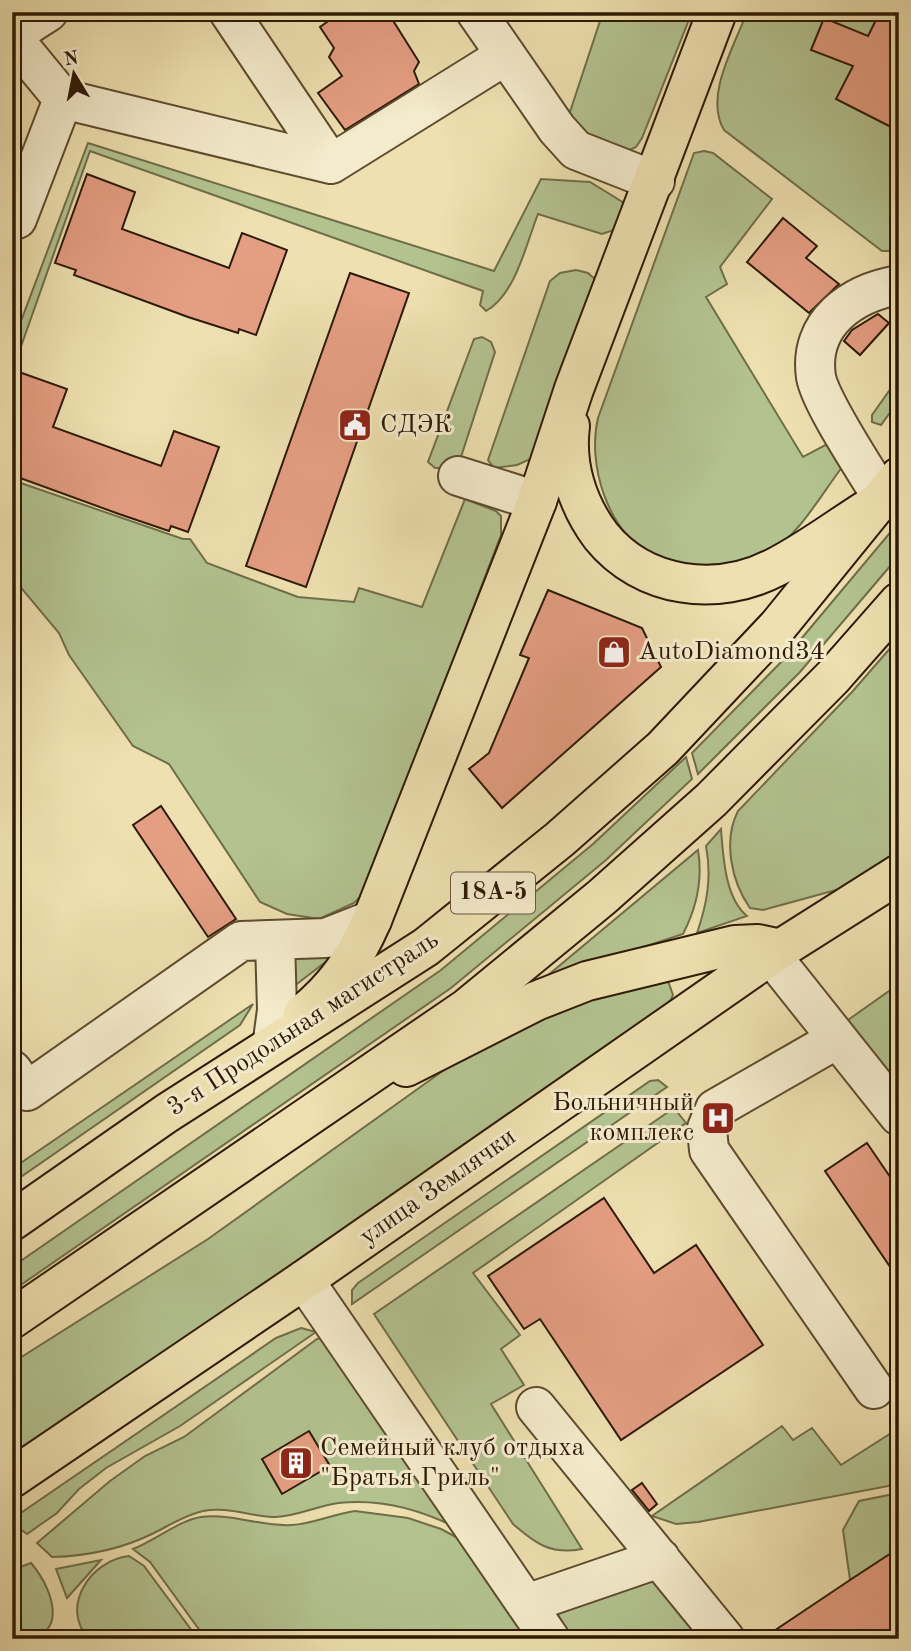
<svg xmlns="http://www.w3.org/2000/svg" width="911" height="1651" viewBox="0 0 911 1651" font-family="'Old Standard TT',serif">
<rect width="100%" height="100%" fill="#eee0b0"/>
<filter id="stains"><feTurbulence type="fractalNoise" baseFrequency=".00286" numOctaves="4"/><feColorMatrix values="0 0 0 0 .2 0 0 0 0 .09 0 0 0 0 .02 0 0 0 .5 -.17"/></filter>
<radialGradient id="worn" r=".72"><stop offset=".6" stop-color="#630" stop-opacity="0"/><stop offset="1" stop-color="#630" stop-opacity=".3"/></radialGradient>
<path fill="#b3c390" stroke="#706e4a" stroke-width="2" d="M603,12H692L642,138L636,147L626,152L565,127Z
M747,12H899V251H882L724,130C704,96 734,47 747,12Z
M88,143L494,271L541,179L590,182L624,203L614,230L602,234L538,214C526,244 516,294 486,311L480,305L483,291L90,151L12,372V345Z
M704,151L713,153L772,199L720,267L727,284L706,297L803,457L831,442L843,466C822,493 800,534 770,552C738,571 684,574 651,555C607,530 587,464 598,418L694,153Z
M576,270L588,273L596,280L535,457L517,465L494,468L488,460L550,281L560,273Z
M482,337L491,342L495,352L460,460L444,468H435L428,462L474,339Z
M899,377V400L881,425L872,422V415Z
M12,480L183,539H190L207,563L298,597L354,602L359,588L422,607L465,499L496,511L501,516V535L375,865L363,894L354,903L319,919L287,914L260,902L169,764L133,746L69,655L59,633L12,577Z
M899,522L897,558L800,672L698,774L692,753L786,657Z
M899,638V852L847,887L763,910L750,908C731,881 723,840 738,811L852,692Z
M686,757L692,779L606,860L451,988L12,1291V1267L441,970L593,844Z
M721,829C723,856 725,898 747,916L697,933C707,904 712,877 706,846Z
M698,850C703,880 697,907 683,934L541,981Z
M314,950L332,957L293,987V962L302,954Z
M668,981L673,995L669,1004L12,1463V1363L208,1239L507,1025L532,1014Z
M899,984V1093L848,1020Z
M253,1004L240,1025L12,1183V1169Z
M658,1080L667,1087L352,1304V1290L358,1283L650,1081Z
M674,1108L686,1123L473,1273L520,1335L501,1349L524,1385L491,1404L582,1549C551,1555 536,1544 513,1524L374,1314Z
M301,1328L316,1332L180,1426L106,1468L79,1489L57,1513L27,1534L12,1523V1519L276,1338Z
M329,1336L461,1530C423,1510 382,1498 338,1503C317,1506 298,1516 276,1517C251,1517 228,1506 203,1511C185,1515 170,1525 154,1533C122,1549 88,1556 52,1557L37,1543L110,1481L145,1456L184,1437L317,1339Z
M782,1426L793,1440L812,1428L841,1465L899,1428V1484L698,1522L676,1524L652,1516Z
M899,1493V1548L850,1580L843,1530L859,1501Z
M355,1511L408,1518L441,1529L473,1546L537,1639H206L150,1562L133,1549C154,1541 180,1520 201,1517C232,1513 261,1527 292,1525C312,1524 333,1514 355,1511Z
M129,1556L144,1566L198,1639H89C59,1607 91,1560 129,1556Z
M101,1560L67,1598L56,1569Z
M31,1563C43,1577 56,1601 52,1620C51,1626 44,1634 40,1639H12V1570Z
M661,1578L703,1639H572L558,1615L563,1603Z"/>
<path fill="#e49e82" stroke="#2e1a03" stroke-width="2" d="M341,12H380L384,18L392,19L419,62L414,71L419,84L345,130L318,93L342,76L329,57L334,48L320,27Z
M880,12H899V131L836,99L853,66L811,50L824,18L868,36Z
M87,174L135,192L122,229L229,268L242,233L287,250L256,335L239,329L238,333L188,317L74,275L76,270L55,263Z
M783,218L817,246L806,258L839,284L809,313L747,262Z
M350,273L409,293L306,587L246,566Z
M878,314L889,323L860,355L844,341L852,330Z
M19,372L67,389L53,427L161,466L174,431L219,447L188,532L171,526L169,531L119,514L12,475V390Z
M548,590L642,628L661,667L502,808L469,769L489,753L529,658L520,655Z
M161,806L236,919L208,937L133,825Z
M867,1143L899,1190V1280L825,1171Z
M604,1198L654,1273L696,1245L763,1345L621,1440L540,1319L524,1329L488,1276Z
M309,1431L330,1466L282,1494L262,1459Z
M642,1483L657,1504L649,1511L632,1490Z
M899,1548V1639H762L850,1580Z"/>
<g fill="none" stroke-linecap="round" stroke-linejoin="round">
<g stroke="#5e4c2e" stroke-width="42">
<path id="minor" d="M229,12L331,164L506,55
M476,12L557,129L576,150L655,181
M12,35L48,12
M12,37L63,99
M12,212L17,219L63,99L331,164
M458,476L537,501
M883,499C868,473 821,404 816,377C808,323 852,293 899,285
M771,955L899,1116
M837,1039L715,1109L707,1128L709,1150L874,1389
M273,1040L277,1010L275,941
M12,1070L27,1091L241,941L326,938L372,920
M304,1280L550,1639
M536,1407L725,1639
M526,1604L660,1558"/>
</g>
<g stroke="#2e1a03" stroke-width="42">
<path id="major" d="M570,426C565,465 577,504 601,536C643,588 717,598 776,567C809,550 839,527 871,507
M303,1014C336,987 355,959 372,920L537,501L574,389L717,12
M406,1067L536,1001L587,981L735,945L758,944L781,949
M12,1478L304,1280L771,955L899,874"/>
</g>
<g stroke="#2e1a03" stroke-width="42">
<path id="highway" d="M12,1221L167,1113L426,947L560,839L663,748L778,626L899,477
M12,1319L467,1008L602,897L711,800L833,677L899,602"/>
</g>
<use href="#minor" stroke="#f4ebcc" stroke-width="38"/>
<use href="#major" stroke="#eee0b0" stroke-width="38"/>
<use href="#highway" stroke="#eee0b0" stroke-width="38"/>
</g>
<defs>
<g id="civic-square" transform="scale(1.75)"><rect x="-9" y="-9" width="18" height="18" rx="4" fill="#8f2418" stroke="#f4ebcc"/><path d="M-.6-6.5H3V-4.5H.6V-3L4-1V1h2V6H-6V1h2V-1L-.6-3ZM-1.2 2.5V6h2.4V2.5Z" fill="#fff"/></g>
<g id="shop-square" transform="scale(1.75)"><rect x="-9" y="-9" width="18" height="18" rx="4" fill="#8f2418" stroke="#f4ebcc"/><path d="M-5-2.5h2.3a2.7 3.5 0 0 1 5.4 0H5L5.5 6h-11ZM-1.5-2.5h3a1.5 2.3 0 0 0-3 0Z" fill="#fff"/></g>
<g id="hospital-square" transform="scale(1.75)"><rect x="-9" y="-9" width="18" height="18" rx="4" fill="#8f2418" stroke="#f4ebcc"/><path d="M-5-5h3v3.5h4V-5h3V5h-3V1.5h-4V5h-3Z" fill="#fff"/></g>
<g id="building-square" transform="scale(1.75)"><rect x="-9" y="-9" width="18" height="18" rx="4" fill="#8f2418" stroke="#f4ebcc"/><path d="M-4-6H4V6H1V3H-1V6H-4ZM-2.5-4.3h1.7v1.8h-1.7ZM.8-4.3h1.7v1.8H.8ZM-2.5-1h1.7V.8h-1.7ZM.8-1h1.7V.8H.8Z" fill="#fff"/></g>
</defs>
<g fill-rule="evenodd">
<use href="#civic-square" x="355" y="425"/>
<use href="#shop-square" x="614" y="652"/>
<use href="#hospital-square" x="718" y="1118"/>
<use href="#building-square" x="296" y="1463"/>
</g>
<g text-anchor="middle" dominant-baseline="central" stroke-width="6" stroke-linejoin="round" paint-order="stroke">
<rect fill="#f4ebcc" stroke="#69593f" stroke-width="2" x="451" y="872.5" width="84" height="41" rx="5"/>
<g font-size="24" font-weight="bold" fill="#2e1a03">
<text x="493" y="893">18А-5</text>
</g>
<g font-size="26" fill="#2e1a03" stroke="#f4ebcc" text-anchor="start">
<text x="380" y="425">СДЭК</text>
<text x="638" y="652">AutoDiamond34</text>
<text x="694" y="1103" text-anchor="end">Больничный<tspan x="694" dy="30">комплекс</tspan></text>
<text x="320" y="1448">Семейный клуб отдыха<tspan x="320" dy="30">"Братья Гриль"</tspan></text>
</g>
<g font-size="26" fill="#2e1a03" stroke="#f4ebcc">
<text transform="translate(303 1024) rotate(-33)">3-я Продольная магистраль</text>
<text transform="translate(438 1187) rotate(-35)">улица Землячки</text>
</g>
</g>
<rect width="911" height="1651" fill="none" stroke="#eee0b0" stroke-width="42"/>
<rect x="14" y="14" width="883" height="1623" fill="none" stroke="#2e1a03" stroke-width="3.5"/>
<rect x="21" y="21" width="869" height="1609" fill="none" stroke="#2e1a03" stroke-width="2"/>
<g transform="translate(74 74) rotate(350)" stroke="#f4ebcc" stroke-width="5" paint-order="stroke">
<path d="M0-5L12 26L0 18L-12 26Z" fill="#2e1a03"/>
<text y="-10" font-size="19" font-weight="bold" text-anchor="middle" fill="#2e1a03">N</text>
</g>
<rect width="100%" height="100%" filter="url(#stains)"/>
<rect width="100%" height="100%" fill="url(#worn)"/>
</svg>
